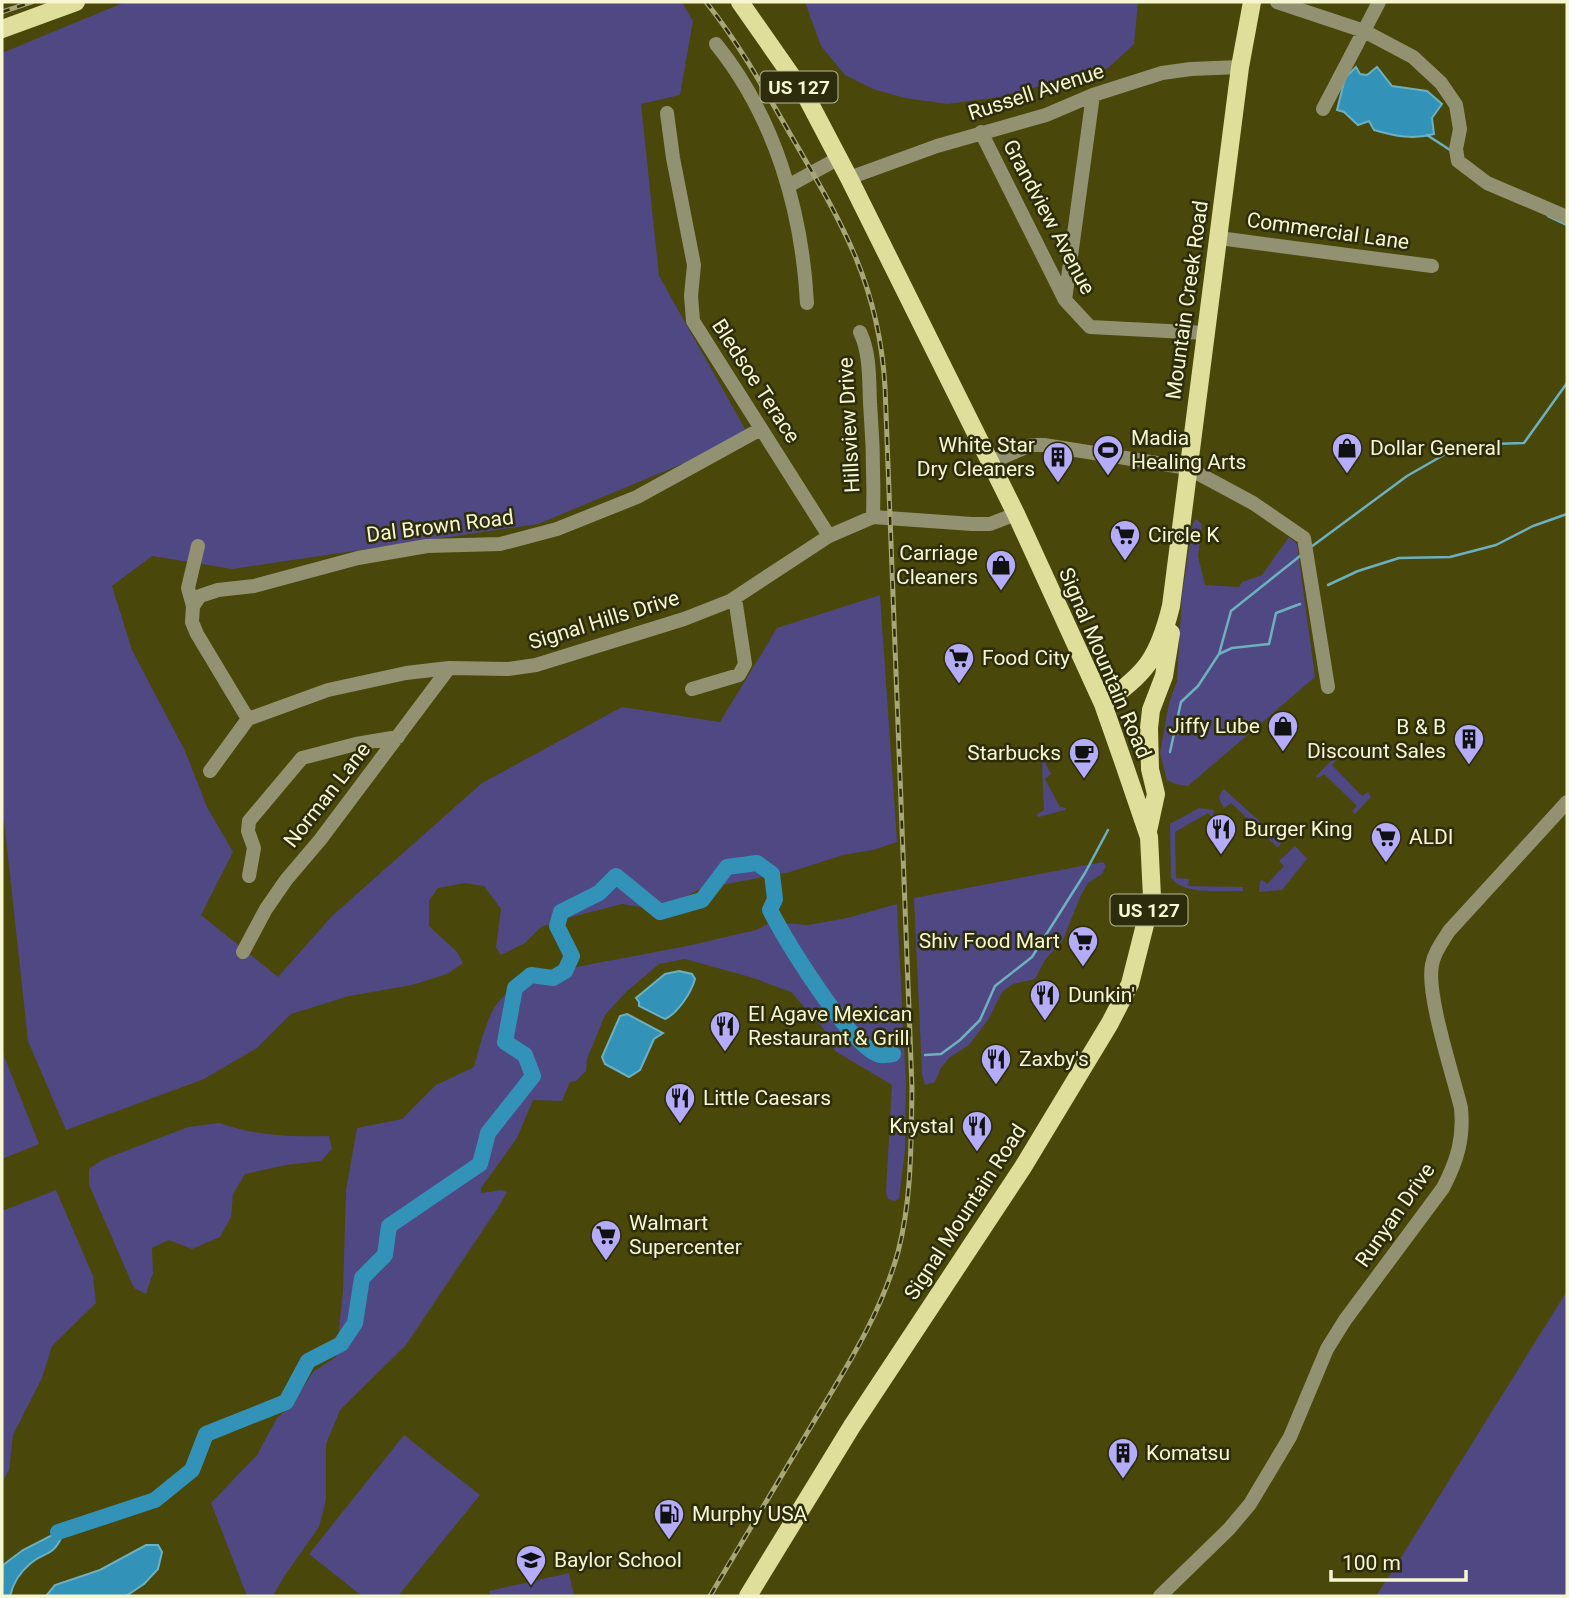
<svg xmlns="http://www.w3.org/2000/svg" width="1569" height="1598" viewBox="0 0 1569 1598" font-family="Roboto,sans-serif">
<rect width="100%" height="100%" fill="#494709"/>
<path fill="#504882" d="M125,2H682L693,21L680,95L641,104L659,276L749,436L538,524L232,569L152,556L112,586L132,650L185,751L207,807L233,852L201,915L278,977L332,916L482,783L622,707L720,722L777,628L880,595L897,842L873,850L843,855L790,872L700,889L675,902L640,907L622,904L575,916L541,927L525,943L501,955L496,947L501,909L484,886L465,883L438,888L429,901V926L457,952L463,963L447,974L412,985L349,996L291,1014L257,1048L204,1079L66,1130L28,1041L2,802V53Z
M805,2H1138L1134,44L1108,68L999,97L947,104L905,98L873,89L845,75L821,46Z
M1196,519L1202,524L1198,556L1205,585L1239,587L1242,582L1262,575L1289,537L1297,544L1315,677L1188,786L1175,784L1167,780L1160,753L1169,703L1177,681L1182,594L1193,523Z
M1038,757L1043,759L1051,774L1045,779L1060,807L1066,808L1065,810L1039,817L1036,815L1044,810L1042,763L1035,761Z
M1335,757L1336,760L1332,765L1362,796L1368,792L1371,797L1355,814L1352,811L1357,806L1324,774L1318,778L1316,776Z
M1224,789L1281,841L1280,846L1277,847L1231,803L1224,808C1219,800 1217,796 1224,789Z
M1199,808L1214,810L1213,818L1208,813L1175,832L1176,878L1189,879L1188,886L1243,887V891C1221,890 1186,896 1171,878L1170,824Z
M1295,846L1307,859L1282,890L1259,892L1260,881L1263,880L1267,884L1284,866L1279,861Z
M1103,862L1106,866L1102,874L1088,883L1081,895L1063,940L1045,960L1035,979L1013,984L1002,992L988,1020L969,1045L949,1058L941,1068L935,1082L925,1085L922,1074L914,898Z
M897,904L906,1084L905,1150L899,1199L894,1201L888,1199L886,1192L892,1085L835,1051L824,1029L791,992L750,977L685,959L659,964L625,993L605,1015L587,1059L586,1071L576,1081L570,1082L562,1101L533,1100L517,1138L481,1188V1193L501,1190L507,1192L501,1203L406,1345L340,1410L326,1444V1500L319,1527L285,1575L273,1596H247L211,1503L257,1455L277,1418L291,1406L313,1372L336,1357L343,1291L346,1190L357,1128L402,1119L436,1085L474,1067C480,1047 487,1011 503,997C510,991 529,984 538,982C556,980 564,984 576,967L687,946L756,930L771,922L808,925L847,918Z
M2,1041L4,1056L39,1144L2,1159Z
M219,1123C258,1136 289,1137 329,1136L332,1149L321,1161L286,1165L245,1174L233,1194L231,1217L220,1237L192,1249L169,1240L152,1248L153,1273L146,1294L134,1288L89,1185V1169L102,1160L188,1127Z
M56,1190L93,1276L96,1303L52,1346L42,1378L13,1435L9,1470L2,1483V1211Z
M1567,1291V1596H1376L1400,1559Z
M404,1435L480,1495L398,1596H362L309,1554Z
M569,1573L574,1596H491L489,1591Z"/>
<path fill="#3292b7" stroke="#6db0bf" stroke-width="2" d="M1356,67L1360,74L1367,75L1377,67L1392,86L1427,91L1442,104L1432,118L1434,134C1414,140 1394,136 1374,130L1369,121L1358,125L1344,112L1337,110L1345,78Z
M679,971L692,974L695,979C691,993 678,1013 665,1019L639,1006V1002L636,998L665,974Z
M627,1014L663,1033L654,1039L640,1070L629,1077L605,1064L602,1057L620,1016Z
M58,1532L61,1538C53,1556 44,1552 31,1563C20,1572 13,1583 10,1596H2L3,1565L23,1550Z
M146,1545H158L162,1552L158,1569L144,1584L126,1596H46L55,1585L100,1570Z"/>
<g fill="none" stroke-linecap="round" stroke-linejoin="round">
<path stroke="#6db0bf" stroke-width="2.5" d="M1427,135L1450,150
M1548,216L1567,225
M1311,547L1407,476L1461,445L1524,443L1567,383
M1328,585L1358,571L1399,558L1450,557L1496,545L1533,526L1567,514
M1219,654L1232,648L1269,644L1276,613L1300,604
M1170,752L1181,702L1198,686L1219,654L1231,611L1300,556
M925,1055L941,1054L960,1040L980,1020L995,986L1032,957L1085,873L1108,830"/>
<path stroke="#3292b7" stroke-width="16" d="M58,1532L155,1500L192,1470L206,1434L286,1402L308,1361L341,1344L355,1323L362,1278L385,1255L389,1226L480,1164L488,1133L533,1076L525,1055L505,1042L515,988L531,975L553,978L565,971L572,956L557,926L561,912L599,893L616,876L660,912L702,900L727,867L757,863L772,874L775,899L770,910C786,941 847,1041 877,1054C881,1056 887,1055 893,1054"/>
<path stroke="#929272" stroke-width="14" d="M1277,2L1364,31L1413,57L1441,83L1456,105L1460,129L1456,149L1458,161L1487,183L1567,217
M716,44C775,117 802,211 807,303
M1323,109L1379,2
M667,113L673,158L694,265L691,296L693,321L829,536
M981,132L1065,300L1090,327L1206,333
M849,178L937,146L1046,115L1093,95L1162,73L1191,69L1240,67
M788,186L839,158
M1219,238L1432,266
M1065,300L1093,95
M860,332C870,353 869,378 870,402C873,440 874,478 873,517
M991,462L1031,445H1044L1188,468L1253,503L1304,538L1328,687
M198,546L188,588L193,606L192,622L197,634L248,719
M193,606L200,596L218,590L254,586L358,558L427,546L500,544L557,529L637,497L761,429
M692,689L739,675L745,664L735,598
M248,719L328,690L406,673L449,668L508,669L536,665L684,619L730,601L829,536L873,517L972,524H990L1016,514
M210,771L248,719
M249,876L254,848L248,831L249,821L302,758L356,744L398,737
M243,952L266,909L286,880L320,840L449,668
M1160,1596L1229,1529L1250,1504L1290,1437L1327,1349L1345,1320L1443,1188C1457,1161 1464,1139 1461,1108C1453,1075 1426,994 1432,965C1434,952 1443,941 1449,931L1567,802"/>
<path stroke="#dfdf9b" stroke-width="18" d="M740,2L807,98L849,178L1016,514L1103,704L1123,761L1149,837L1152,897L1130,984L1110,1023L1023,1167L852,1426L748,1596
M2,29L76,2
M1103,704C1146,673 1158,659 1171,606L1240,67L1252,2
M1148,831L1156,794L1150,769L1149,728L1151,710L1164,676L1171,633"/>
<g stroke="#a7a676" stroke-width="5">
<path id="rail" d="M706,2C738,42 763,87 789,132C840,220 879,282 885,387L912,1088C911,1142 912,1199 898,1252C881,1314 846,1368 813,1423C779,1481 744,1538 710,1596
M2,12L32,2"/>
</g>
<use href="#rail" stroke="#2d2c0d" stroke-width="2.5" stroke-dasharray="8" stroke-linecap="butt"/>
</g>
<defs>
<g id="shop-pin" transform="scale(1.575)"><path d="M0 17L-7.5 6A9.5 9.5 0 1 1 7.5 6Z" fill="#b4acf9" stroke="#2d2c0d"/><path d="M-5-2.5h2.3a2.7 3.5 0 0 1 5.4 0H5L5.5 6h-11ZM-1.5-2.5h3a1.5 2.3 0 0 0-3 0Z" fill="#111"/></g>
<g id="stadium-pin" transform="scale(1.575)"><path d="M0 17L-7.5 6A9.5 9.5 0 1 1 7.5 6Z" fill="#b4acf9" stroke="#2d2c0d"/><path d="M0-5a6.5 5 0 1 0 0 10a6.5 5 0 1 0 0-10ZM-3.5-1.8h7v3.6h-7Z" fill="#111"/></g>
<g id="building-pin" transform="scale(1.575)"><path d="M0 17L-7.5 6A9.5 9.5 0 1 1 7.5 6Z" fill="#b4acf9" stroke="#2d2c0d"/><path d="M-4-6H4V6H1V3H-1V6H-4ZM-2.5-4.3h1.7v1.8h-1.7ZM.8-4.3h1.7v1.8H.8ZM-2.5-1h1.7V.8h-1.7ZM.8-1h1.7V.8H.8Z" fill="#111"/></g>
<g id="supermarket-pin" transform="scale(1.575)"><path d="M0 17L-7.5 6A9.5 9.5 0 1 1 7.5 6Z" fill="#b4acf9" stroke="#2d2c0d"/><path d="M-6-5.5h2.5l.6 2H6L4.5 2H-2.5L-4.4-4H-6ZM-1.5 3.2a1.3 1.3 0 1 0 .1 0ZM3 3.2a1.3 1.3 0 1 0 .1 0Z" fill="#111"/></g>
<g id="cafe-pin" transform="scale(1.575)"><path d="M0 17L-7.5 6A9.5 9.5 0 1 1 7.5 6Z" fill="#b4acf9" stroke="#2d2c0d"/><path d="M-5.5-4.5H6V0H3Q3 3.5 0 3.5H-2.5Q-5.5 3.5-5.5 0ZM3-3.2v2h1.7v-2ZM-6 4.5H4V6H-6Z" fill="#111"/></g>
<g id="restaurant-pin" transform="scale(1.575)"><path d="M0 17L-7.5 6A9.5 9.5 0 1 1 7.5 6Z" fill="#b4acf9" stroke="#2d2c0d"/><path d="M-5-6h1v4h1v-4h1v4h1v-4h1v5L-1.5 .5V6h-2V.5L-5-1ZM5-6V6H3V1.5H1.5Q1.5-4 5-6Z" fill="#111"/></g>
<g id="fuel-pin" transform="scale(1.575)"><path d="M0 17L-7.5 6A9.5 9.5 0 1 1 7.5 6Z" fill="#b4acf9" stroke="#2d2c0d"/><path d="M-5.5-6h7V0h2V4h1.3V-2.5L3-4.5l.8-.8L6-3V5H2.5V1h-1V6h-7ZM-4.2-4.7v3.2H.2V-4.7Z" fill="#111"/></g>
<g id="school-pin" transform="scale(1.575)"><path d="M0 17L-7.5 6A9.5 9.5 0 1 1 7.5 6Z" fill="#b4acf9" stroke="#2d2c0d"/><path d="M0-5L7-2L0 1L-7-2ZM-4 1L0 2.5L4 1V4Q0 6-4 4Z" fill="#111"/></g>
</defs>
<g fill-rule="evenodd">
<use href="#shop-pin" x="1347" y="448"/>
<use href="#stadium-pin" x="1108" y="450"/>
<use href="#building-pin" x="1058" y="457"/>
<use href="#supermarket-pin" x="1125" y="535"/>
<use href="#shop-pin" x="1001" y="565"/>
<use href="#supermarket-pin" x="959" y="658"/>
<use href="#shop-pin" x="1283" y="726"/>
<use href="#building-pin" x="1469" y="739"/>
<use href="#cafe-pin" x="1084" y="753"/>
<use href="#restaurant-pin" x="1221" y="829"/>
<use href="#supermarket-pin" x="1386" y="837"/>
<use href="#supermarket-pin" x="1083" y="941"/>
<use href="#restaurant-pin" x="1045" y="995"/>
<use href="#restaurant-pin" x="725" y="1026"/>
<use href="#restaurant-pin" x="996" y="1059"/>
<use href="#restaurant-pin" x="680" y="1098"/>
<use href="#restaurant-pin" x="977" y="1126"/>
<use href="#supermarket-pin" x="606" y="1235"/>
<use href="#building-pin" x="1123" y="1453"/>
<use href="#fuel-pin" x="669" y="1514"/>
<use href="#school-pin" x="531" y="1560"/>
</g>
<g text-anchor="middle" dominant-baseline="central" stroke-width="5" stroke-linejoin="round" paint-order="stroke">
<g fill="#2d2c0d" stroke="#bab996" stroke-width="2">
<rect x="760.5" y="71.5" width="77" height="31" rx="5"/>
<rect x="1110.5" y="894.5" width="77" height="31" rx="5"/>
</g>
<g font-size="19" font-weight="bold" fill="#f6f6d1">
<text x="799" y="87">US 127</text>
<text x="1149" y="910">US 127</text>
</g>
<g font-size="21" fill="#f6f6d1" stroke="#2d2c0d">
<text transform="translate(1036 92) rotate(-18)">Russell Avenue</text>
<text transform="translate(1049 217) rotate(62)">Grandview Avenue</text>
<text transform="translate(1328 231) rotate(8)">Commercial Lane</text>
<text transform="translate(1187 300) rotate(-82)">Mountain Creek Road</text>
<text transform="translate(756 381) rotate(57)">Bledsoe Terace</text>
<text transform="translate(849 425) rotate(-93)">Hillsview Drive</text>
<text transform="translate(440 526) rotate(-7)">Dal Brown Road</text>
<text transform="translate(604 620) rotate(-17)">Signal Hills Drive</text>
<text transform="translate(1105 663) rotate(67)">Signal Mountain Road</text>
<text transform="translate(327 795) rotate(-52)">Norman Lane</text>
<text transform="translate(965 1212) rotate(-57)">Signal Mountain Road</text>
<text transform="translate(1395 1215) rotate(-55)">Runyan Drive</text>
</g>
<g font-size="21" fill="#f6f6d1" stroke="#2d2c0d" text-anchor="start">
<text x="1131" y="438">Madia<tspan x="1131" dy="24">Healing Arts</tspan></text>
<text x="1035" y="445" text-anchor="end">White Star<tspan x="1035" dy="24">Dry Cleaners</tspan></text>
<text x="1370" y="448">Dollar General</text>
<text x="1148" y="535">Circle K</text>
<text x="978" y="553" text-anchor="end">Carriage<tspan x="978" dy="24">Cleaners</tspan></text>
<text x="982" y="658">Food City</text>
<text x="1260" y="726" text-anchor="end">Jiffy Lube</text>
<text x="1446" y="727" text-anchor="end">B &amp; B<tspan x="1446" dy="24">Discount Sales</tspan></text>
<text x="1061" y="753" text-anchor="end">Starbucks</text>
<text x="1244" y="829">Burger King</text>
<text x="1409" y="837">ALDI</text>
<text x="1060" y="941" text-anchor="end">Shiv Food Mart</text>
<text x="1068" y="995">Dunkin'</text>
<text x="748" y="1014">El Agave Mexican<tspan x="748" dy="24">Restaurant &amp; Grill</tspan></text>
<text x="1019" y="1059">Zaxby's</text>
<text x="703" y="1098">Little Caesars</text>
<text x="954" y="1126" text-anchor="end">Krystal</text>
<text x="629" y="1223">Walmart<tspan x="629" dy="24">Supercenter</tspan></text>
<text x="1146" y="1453">Komatsu</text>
<text x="692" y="1514">Murphy USA</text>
<text x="554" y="1560">Baylor School</text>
</g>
</g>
<rect width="1569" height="1598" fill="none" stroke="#f6f6d1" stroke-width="7"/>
<path d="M1331 1570v10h135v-10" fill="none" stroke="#f6f6d1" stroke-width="3.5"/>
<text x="1342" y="1570" font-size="21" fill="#f6f6d1" stroke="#2d2c0d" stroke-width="5" paint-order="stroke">100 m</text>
</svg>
